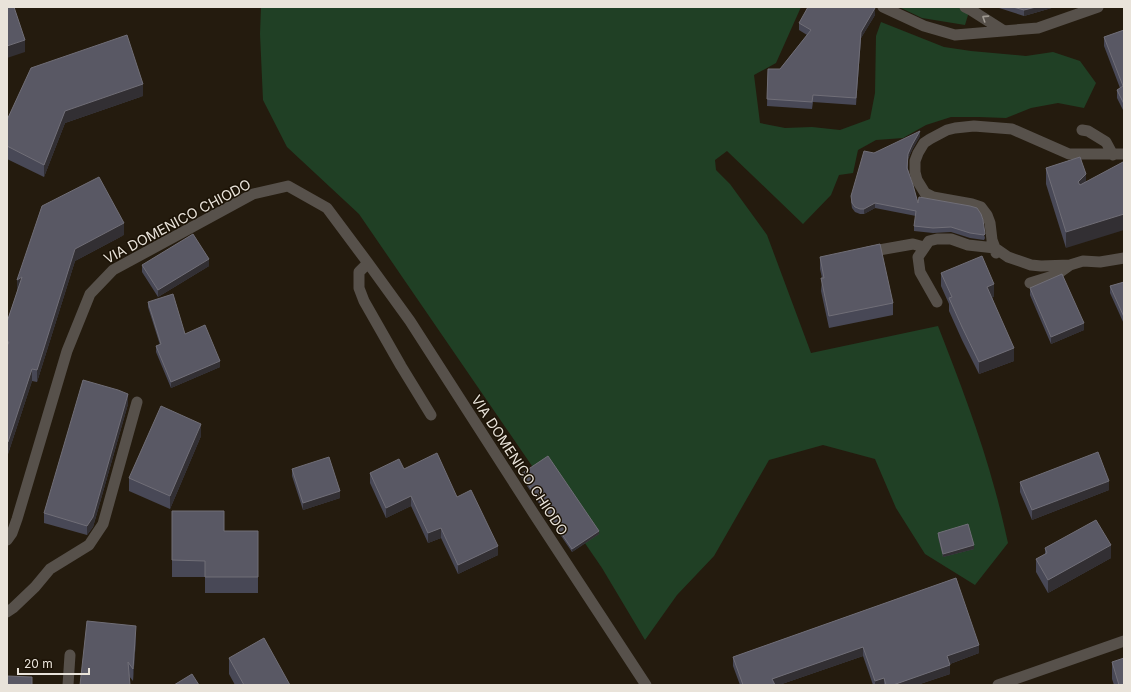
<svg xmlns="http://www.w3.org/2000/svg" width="1131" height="692" viewBox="0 0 1131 692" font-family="Inter,sans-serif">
<rect width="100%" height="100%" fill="#241b0e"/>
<path fill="#204025" d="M261,7H801L776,63L754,75L760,123L785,128L812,127L840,130L870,119L875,93L876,36L881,22L944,47L971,51L1026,56L1053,52L1080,61L1096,83L1084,108L1058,103L1031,108L1006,118L979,117H951L926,125L903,138L876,140L858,150L853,173L839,175L831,195L803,224L727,151L715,160L716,170L730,184L767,235L811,353L938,326C959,380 980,434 995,490C1000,508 1004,525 1008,543L975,585L925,554L896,508L875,459L823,445L769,460L714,556L677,595L645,640L602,568L359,214L287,147L263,100L260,34Z
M899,7H965L968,15L965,25L922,18Z"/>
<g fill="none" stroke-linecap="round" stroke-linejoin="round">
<path stroke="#57514b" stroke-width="11" d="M883,7L924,26L955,35L1038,28L1098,7
M965,7L971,10L1004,31
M1082,130L1088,131L1106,142L1113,155
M1124,154H1069L1012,129L974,126L955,128L947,130L930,139L924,143L918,153L915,161V172L917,180L925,193L933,197L944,199L972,204L981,207L987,215L990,223L992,240L995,248L1008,257L1031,265L1041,266L1070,265L1083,261L1100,262L1124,258
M868,252L913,244L924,247
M368,263L359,272V288L364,301L401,366L431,415
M1030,283L1056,275L1070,265
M937,302L920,272L918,257L929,241L937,239H951L968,245L995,248L996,253
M7,540L12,533L17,519L67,351L90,294L113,270L253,194L288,186L327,208L368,263L410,321L534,514L646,685
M7,612L13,608L35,587L50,569L89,545L103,524L137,402
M68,685L70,655
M998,685L1124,641"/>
</g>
<path fill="#484856" d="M996,7H1055L1024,16Z
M875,15L861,38L856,105L813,102L812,109L767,106L768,69H780L807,35L799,30V23Z
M1124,30V112L1117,98V90L1120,88L1104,46V37Z
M143,96L65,123L44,177L7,159V120Z
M920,136L912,150L908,159V169L918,203L977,208L985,238L984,240L970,238L951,232L933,233L914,231V226L916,216L875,208L864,214H860L855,212L852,208L851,201V196L874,153Z
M1080,157L1066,248L1046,184V168Z
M124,235L75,261L37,382L32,381L8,454L7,453V322L17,292V280Z
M820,257L893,303V315L829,328L821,291L822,278L820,269Z
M142,265L209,266L158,297L142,272Z
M941,273L994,297H992L1014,361L979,374L962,340L949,311V304L941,286Z
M1124,282V324L1110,293V286Z
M1030,288L1084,330L1051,344L1030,295Z
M148,302L185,334L220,367L171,388L156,352V346L160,345L148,307Z
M128,404L93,527L87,535L44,523V513Z
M201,436L170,509L129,491V478Z
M292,469L340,498L303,510L292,476Z
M404,469L457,497L498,555L458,574L441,538L428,543L411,506L386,518L370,483V473Z
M521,474L599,534L572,552L521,477Z
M1020,482L1109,490L1032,520L1020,492Z
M172,511L224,531H258V593H205V577H172Z
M938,533L974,549L943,557L938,537Z
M1045,548L1111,558L1048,593L1036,572V559L1045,555Z
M956,578L979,653L950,664V674L917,685H873L863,656L779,685H740L733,666V657Z
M136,639L133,681L129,676L80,685Z
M229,658L290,685H235L229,674Z
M1112,662L1124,685H1114L1112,679Z"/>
<path fill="#322f33" d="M1036,7H1055L1024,16V10Z
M875,8V15L861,38L856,105L861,32Z
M25,40V52L7,58V46Z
M143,84V96L65,123L44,177V165L65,111Z
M920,131V136L912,150L908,159L907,173L908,154L912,145Z
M1086,174V190L1078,198V182Z
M875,203V208L864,214V209Z
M1124,214V230L1066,248V232Z
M124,223V235L75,261L37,382V370L75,249Z
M209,259V266L158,297V290Z
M22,277L17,292V280Z
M994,284V297L987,299V287Z
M1084,323V330L1051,344V337Z
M1014,348V361L979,374V362Z
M220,361V367L171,388V382Z
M32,369V381L8,454V442Z
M128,394V404L93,527L87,535V526Z
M201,424V436L170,509V496Z
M1109,481V490L1032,520V510Z
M340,491V498L303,510V503Z
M411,496V506L386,518V508Z
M441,528V538L428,543V533Z
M599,531V534L572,552V549Z
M974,545V549L943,557V554Z
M1111,545V558L1048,593V580Z
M498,546V555L458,574V565Z
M136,626V639L133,681V669Z
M979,645V653L947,665V656Z
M863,647V656L779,685H772V679Z
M950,665V674L917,685H893Z
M884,678V685H875V681Z"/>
<path fill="#595864" stroke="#706e77" d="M7,7H14L25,40L7,46Z
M808,7H874L875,8L861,32L856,98L813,95L812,102L767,99L768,69H780L811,30L799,23Z
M1013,7H1036L1024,10Z
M1124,30V104L1117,90L1123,86L1104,37Z
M127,35L143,84L65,111L44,165L7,146V120L31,68Z
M920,131L912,145L908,154L907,168L913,185L918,203L919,197L970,206L977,208L981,214L983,220L985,234L984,235L970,233L951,227L933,228L914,226L916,211L875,203L864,209H860L855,207L852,203L851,196L864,151L874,153Z
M1080,157L1086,174L1078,182L1080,185L1123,162L1124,165V214L1066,232L1046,168Z
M99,177L124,223L75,249L37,370L32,369L8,442L7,441V346L9,342H7V322L22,277L17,280L42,206Z
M193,234L209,259L158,290L142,265Z
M880,244L893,303L829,316L821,278H824L820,257Z
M982,256L994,284L987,287L1014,348L979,362L962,327L949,298L952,297L941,273Z
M1062,274L1084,323L1051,337L1030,288Z
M1124,282V317L1110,286Z
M173,294L185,334L205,325L220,361L171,382L156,346L161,344L148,302Z
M83,380L118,390L128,394L93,517L87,526L44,513Z
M161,406L201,424L170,496L129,478Z
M1098,452L1109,481L1032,510L1020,482Z
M437,453L457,497L471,490L498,546L458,565L441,528L428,533L411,496L386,508L370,473L399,459L404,469Z
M548,456L599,531L572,549L521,474Z
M329,457L340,491L303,503L292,469Z
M172,511H224V531H258V577H205V561L172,560Z
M1096,520L1111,545L1048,580L1036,559L1047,553L1045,548Z
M968,524L974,545L943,554L938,533Z
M956,578L979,645L947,656L950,665L893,685H886L884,678L875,681L863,647L772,679L775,685H743L733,657Z
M87,621L136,626L133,669L128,662L130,685H80Z
M264,638L290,685H244L229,658Z
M1124,658V685H1119L1112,662Z
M192,674L199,685H174Z
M7,676L32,677V685H7Z"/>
<defs><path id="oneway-chevron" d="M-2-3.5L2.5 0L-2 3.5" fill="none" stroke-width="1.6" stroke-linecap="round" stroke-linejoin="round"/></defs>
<use stroke="#a09a92" href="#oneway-chevron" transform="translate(985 18) rotate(-147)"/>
<g text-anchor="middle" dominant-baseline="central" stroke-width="3" stroke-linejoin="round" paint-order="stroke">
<g font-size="14" fill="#e9e3da" stroke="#1b1205">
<text transform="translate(177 221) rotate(-28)">VIA DOMENICO CHIODO</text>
<text transform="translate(520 465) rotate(57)">VIA DOMENICO CHIODO</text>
</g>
</g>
<rect width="1131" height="692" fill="none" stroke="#e9e3da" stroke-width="16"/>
<path d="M18 668v6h71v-6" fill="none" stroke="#e9e3da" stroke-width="2"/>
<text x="24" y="668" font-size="12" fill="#e9e3da" stroke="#1b1205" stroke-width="3" paint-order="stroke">20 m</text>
</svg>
